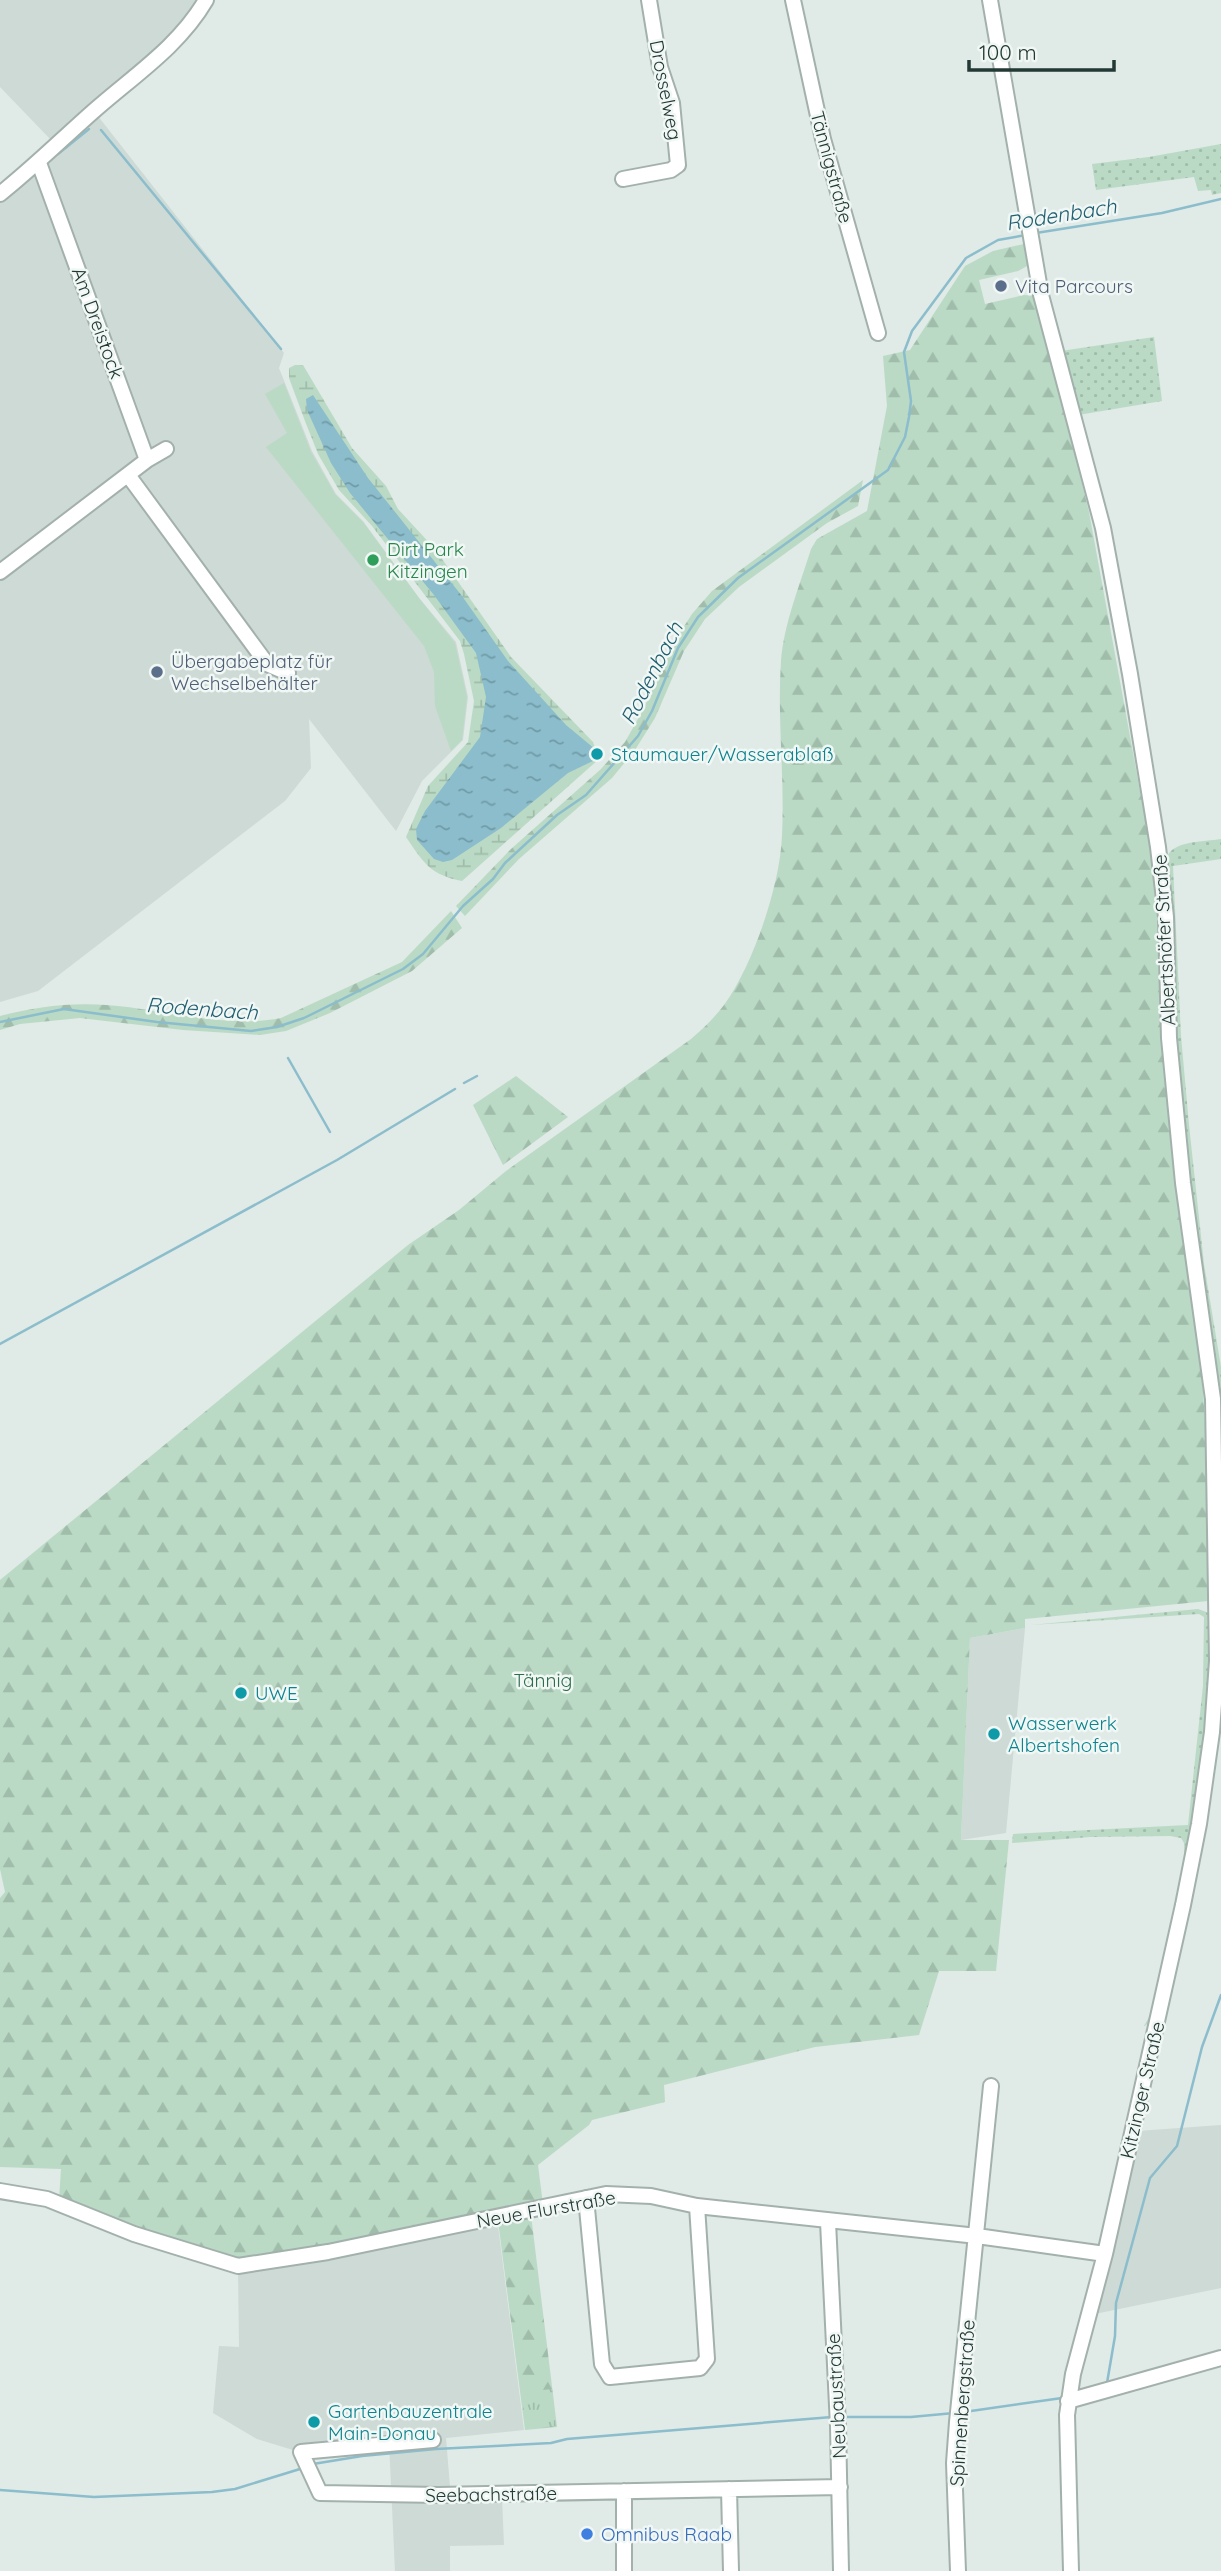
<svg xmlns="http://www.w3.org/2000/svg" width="1221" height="2571" viewBox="0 0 1221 2571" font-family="Quicksand,sans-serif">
<defs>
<pattern id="grass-dots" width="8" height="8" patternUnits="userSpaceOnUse" patternTransform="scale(1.75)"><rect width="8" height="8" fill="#badac5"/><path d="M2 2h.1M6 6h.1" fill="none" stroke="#a0bcaa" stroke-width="1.8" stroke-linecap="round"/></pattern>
<pattern id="forest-firs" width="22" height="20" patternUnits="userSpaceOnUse" patternTransform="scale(1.75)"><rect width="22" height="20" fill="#badac5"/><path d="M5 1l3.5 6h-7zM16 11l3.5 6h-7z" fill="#a0bcaa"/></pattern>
<pattern id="wetland-marsh" width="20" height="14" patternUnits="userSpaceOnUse" patternTransform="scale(1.75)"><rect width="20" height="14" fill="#badac5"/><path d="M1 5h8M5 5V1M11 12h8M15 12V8" fill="none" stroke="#a0bcaa"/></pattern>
<pattern id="park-tufts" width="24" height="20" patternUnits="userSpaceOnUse" patternTransform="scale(1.75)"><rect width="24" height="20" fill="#badac5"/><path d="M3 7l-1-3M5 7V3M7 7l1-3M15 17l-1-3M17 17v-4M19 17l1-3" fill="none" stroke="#a0bcaa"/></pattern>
<pattern id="water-ripples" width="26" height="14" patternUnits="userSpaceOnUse" patternTransform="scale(1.75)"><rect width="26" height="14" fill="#8bbdcc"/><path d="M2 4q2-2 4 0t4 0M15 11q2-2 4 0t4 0" fill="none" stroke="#719ba6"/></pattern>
</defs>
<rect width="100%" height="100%" fill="#e0eae6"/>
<path fill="#cedad5" d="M0,0H196L191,11L153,53L90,106L284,353L279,368L312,451L336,494L363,521L419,598L456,642L468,697L463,740L422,781L396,831L309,719L311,768L285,801L38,991L0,1002V190L53,142L0,87Z
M1025,1628L1006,1833L961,1840L970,1638Z
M1221,2125V2288L1090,2315L1138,2131Z
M497,2218L524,2430L446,2438L451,2499L502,2498L504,2545L450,2546V2571H395L389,2442L293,2450L257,2439L213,2413L219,2346L239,2347L238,2268Z"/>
<path fill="url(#grass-dots)" d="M1221,144V193L1212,195L1211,190L1198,191L1194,177L1096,190L1092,164L1149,157Z
M1154,337L1162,401L1078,415L1061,351Z
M1221,839V859L1173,866L1181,1036L1189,1125L1204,1264L1221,1367V1594L1220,1527L1177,1088L1166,859C1172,840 1204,842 1221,839Z
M1198,1609L1209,1613L1212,1618L1210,1691L1197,1812L1151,2022L1144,2026L1153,2010L1184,1861V1843L1181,1838L1170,1836L1090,1837L1012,1843L1013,1834L1188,1825L1203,1686L1204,1617L1199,1614L1031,1625Z"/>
<path fill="url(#forest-firs)" d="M1024,244L1029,265L1018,271L979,280L985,304L1024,295L1037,296L1089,512L1153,862L1158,910L1159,970L1185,1253L1203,1389L1207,1460L1208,1601L1025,1619V1628L970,1638L961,1840H1009L996,1971H939L919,2035L815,2047L664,2085L665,2102L592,2120L589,2125L538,2165L543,2205L530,2207L557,2427L525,2430L497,2213L237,2264L59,2200L61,2169L0,2167V1898L5,1892L0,1869V1580L408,1245L459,1210L506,1171L691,1039C703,1029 714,1018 724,1005C753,965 780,886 782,836C785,778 777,720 781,661C784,623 800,585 811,549L817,539L867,511L887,406L883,356L910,350L965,266L993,251Z
M863,480L858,506L827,523L739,587L705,619L684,651L655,718L635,750L612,778L519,859L465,916L456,906L511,849L601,769L625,742L643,710L672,645L692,614L712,591Z
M451,911L462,928L412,971L330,1013L286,1031L260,1035L183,1030L80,1018L20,1024L0,1030V1016C33,1007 72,1002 106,1005C164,1009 223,1029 281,1018L402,962Z
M516,1076L568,1117L503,1165L473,1105Z"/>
<path fill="url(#wetland-marsh)" d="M295,365H303L352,448L386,486L398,509L435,549L511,657L593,742L599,759L462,881C430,875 423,862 406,837L428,786L468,742L474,701L464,654L460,641L372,526L339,490L318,454L305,421L289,378V368Z"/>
<path fill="url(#park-tufts)" d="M552,2389L556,2426L526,2429L522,2392Z"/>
<path fill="#badac5" d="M284,383L311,452L335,494L363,522L419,598L455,643L467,697L462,740L451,751L435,706L434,672L424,646L266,447L287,433L265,394Z"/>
<path fill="url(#water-ripples)" d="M313,395L368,478L462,596L508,661L566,725L595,749L597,759L568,773L501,828L452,860L443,862L434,859L417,840L416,829L425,811L480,737L486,697L476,653L434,595L350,493L331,463L307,410L306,399Z"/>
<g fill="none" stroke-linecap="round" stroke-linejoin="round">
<path stroke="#8bbdcc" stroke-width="2.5" d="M101,130L281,349
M58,154L89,129
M1036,233L1162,213L1221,199
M0,1022L64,1009L157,1022L251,1031L277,1027L304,1018L403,969L423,954L463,906L493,879L505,863L557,815L586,795L638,736L652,711L678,648L698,617L738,578L888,470L905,437L909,417L911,401L904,352L912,331L966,258L998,240L1026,235
M288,1058L330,1132
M464,1083L477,1076
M0,1344L337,1160L455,1089
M1107,2383L1115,2336L1116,2303L1150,2178L1177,2146L1202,2047L1221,1995
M964,2412L1062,2398
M842,2417H911L954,2413
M313,2464L362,2456L436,2449L551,2443L567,2439L832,2417
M0,2490L94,2497L212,2492L235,2489L300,2469"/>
<g stroke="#a3b1ad" stroke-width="18">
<path id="minor" d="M793,0L823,139L878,333
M990,0L1041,295L1103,528L1130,674L1158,847L1166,917L1169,1038L1183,1183L1213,1399L1217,1661L1212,1732L1199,1824L1183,1905L1105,2254L1073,2374L1067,2415L1071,2571
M623,179L671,170L678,165L672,103L660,67L649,0
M0,194C34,167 64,137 96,109C136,74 179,46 206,0
M147,460L166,449
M128,475L267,664L288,673
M0,572L147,460L39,163
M0,2191L47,2199L134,2234L238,2266L328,2252L606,2194L651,2196L697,2206L977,2236L1105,2254
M586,2198L602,2364L610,2377L700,2368L707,2359L697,2206
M828,2222L838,2426L841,2571
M1068,2401L1221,2358
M433,2440L301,2452L320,2493L439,2495L840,2487
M729,2489L731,2571
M624,2491V2571
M958,2571L954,2463L957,2422L991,2086"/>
</g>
<use href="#minor" stroke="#fff" stroke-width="14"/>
</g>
<g fill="#5c6f8a" stroke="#f0f7f4" stroke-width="2.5">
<circle cx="1001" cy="286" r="7"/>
<circle cx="157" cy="672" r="7"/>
</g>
<circle fill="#2e9e5b" stroke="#f0f7f4" stroke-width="2.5" cx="373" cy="560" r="7"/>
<g fill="#0f9aa8" stroke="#f0f7f4" stroke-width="2.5">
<circle cx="597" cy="754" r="7"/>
<circle cx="241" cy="1693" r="7"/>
<circle cx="994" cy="1734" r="7"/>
<circle cx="314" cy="2422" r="7"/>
</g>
<circle fill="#3f7fe0" stroke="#f0f7f4" stroke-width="2.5" cx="587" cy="2534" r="7"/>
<g text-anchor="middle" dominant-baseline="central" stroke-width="5" stroke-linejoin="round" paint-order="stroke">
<g font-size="19" fill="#223935" stroke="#f0f7f4">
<text transform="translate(666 90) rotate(79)">Drosselweg</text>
<text transform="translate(832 167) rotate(75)">Tännigstraße</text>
<text transform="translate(98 323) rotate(70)">Am Dreistock</text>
<text transform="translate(1164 940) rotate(-93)">Albertshöfer Straße</text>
<text transform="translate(1142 2090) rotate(-77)">Kitzinger Straße</text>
<text transform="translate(546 2209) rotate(-10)">Neue Flurstraße</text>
<text transform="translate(836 2396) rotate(-93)">Neubaustraße</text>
<text transform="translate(962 2403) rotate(-86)">Spinnenbergstraße</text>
<text transform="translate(491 2494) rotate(-1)">Seebachstraße</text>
</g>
<g font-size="19" fill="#4e5e75" stroke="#f0f7f4" text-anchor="start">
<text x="1015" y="286">Vita Parcours</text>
<text x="171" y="661">Übergabeplatz für<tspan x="171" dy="22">Wechselbehälter</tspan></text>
</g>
<g font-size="19" fill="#27864d" stroke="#f0f7f4" text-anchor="start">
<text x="387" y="549">Dirt Park<tspan x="387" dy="22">Kitzingen</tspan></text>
</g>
<g font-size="19" fill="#0d838f" stroke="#f0f7f4" text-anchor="start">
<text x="611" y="754">Staumauer/Wasserablaß</text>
<text x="255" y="1693">UWE</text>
<text x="1008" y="1723">Wasserwerk<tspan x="1008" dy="22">Albertshofen</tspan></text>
<text x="328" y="2411">Gartenbauzentrale<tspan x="328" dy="22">Main-Donau</tspan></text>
</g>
<g font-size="19" fill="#2f6e4c" stroke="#f0f7f4">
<text x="543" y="1680">Tännig</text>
</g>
<g font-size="19" fill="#366cbe" stroke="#f0f7f4" text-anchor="start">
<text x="601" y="2534">Omnibus Raab</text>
</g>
<g font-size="21" font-style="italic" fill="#205e71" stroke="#f0f7f4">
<text transform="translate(1061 214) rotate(-9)">Rodenbach</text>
<text transform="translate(651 673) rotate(-63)">Rodenbach</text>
<text transform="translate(202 1008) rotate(4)">Rodenbach</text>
</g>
</g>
<path d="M969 60v10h145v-10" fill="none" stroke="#223935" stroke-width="3.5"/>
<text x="979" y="60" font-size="21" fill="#223935" stroke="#f0f7f4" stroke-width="5" paint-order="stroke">100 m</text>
</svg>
